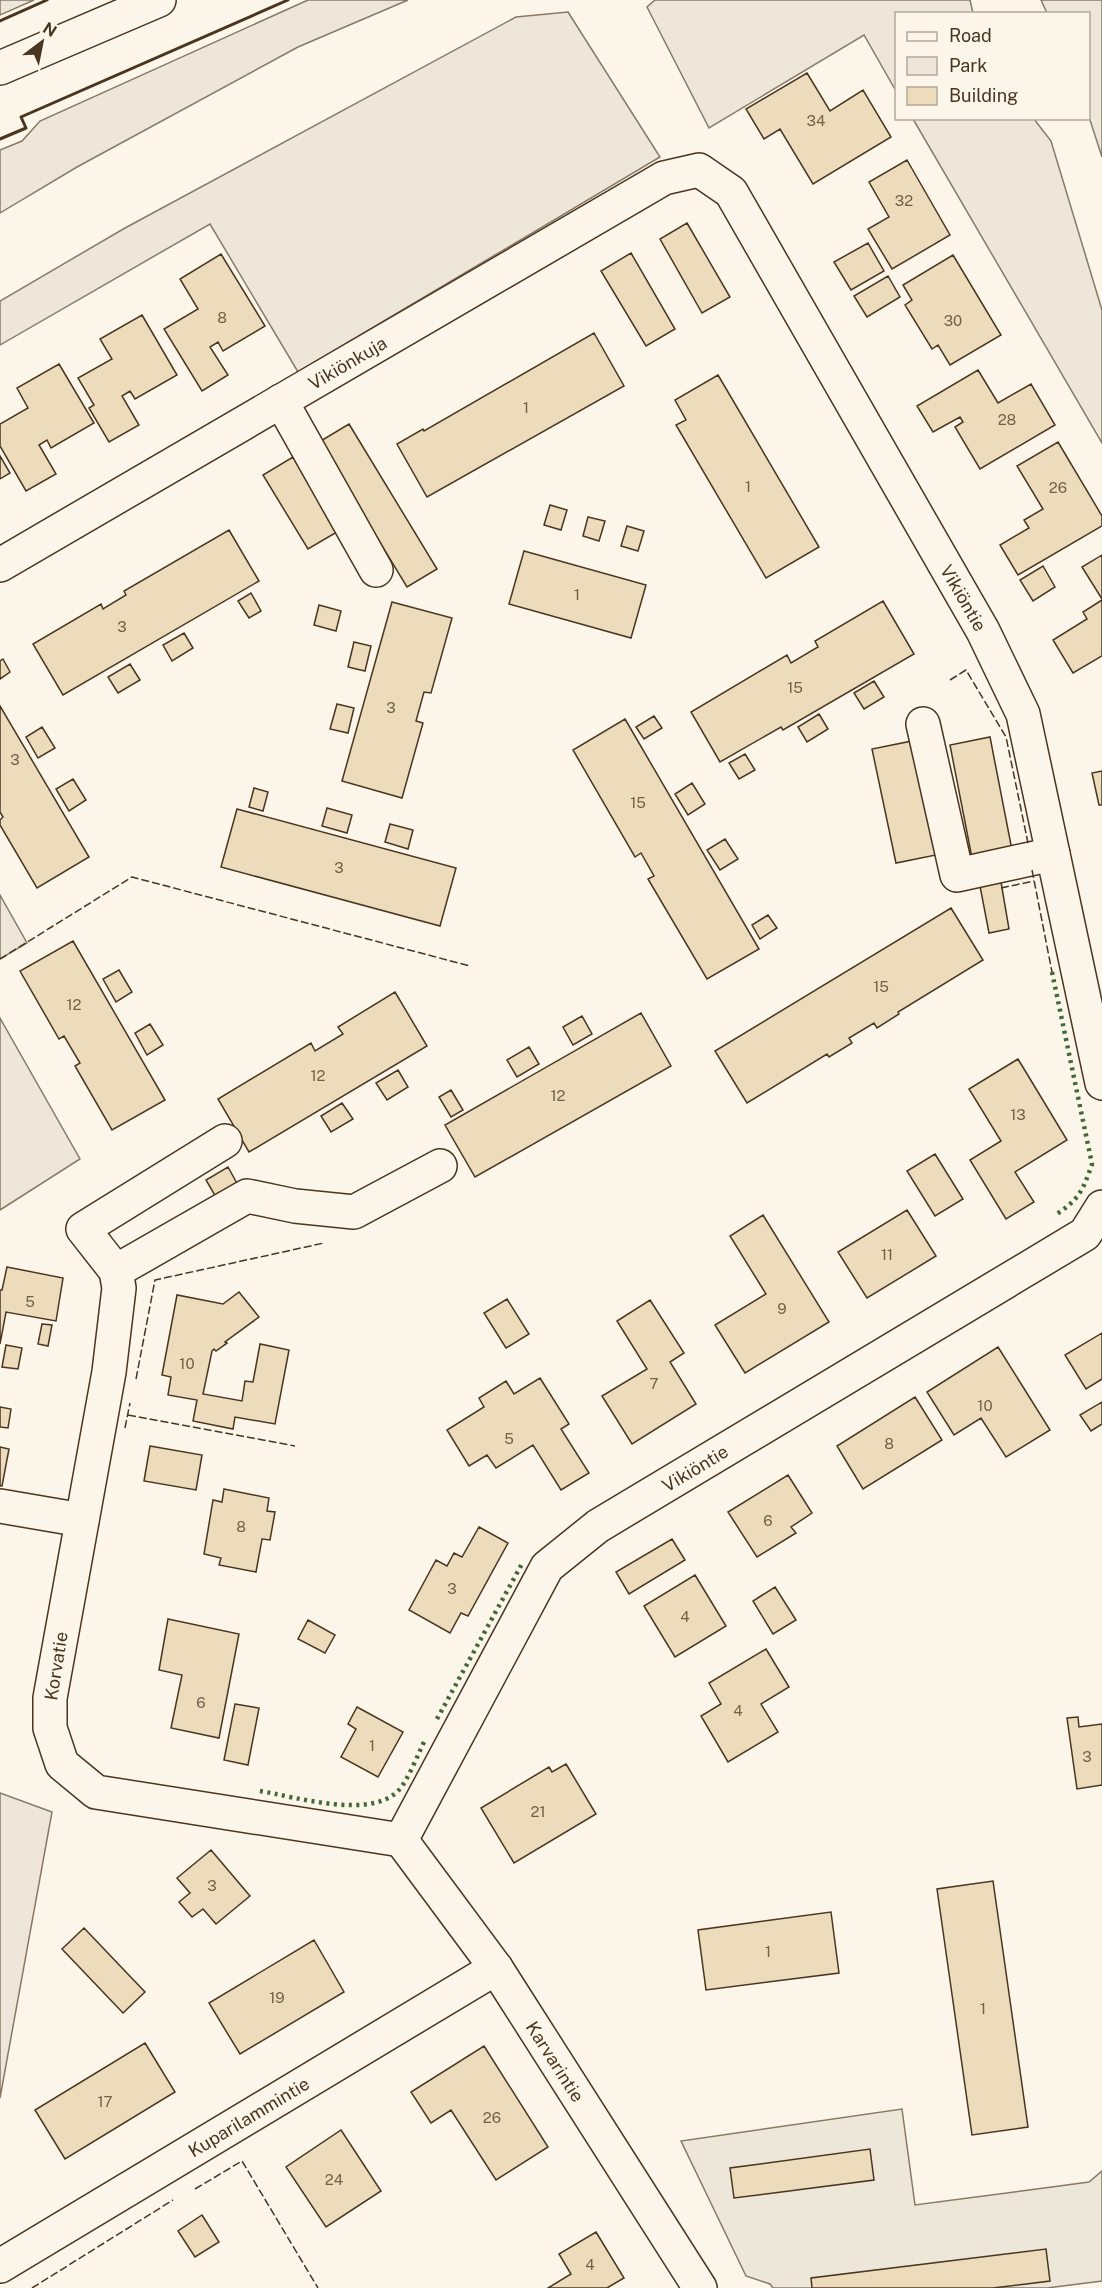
<svg xmlns="http://www.w3.org/2000/svg" width="1102" height="2288" viewBox="0 0 1102 2288" font-family="'Public Sans',sans-serif">
<rect width="100%" height="100%" fill="#fbf6e9"/>
<path fill="#ede6d9" stroke="#887966" stroke-width="1.5" d="M0,0H34L0,15Z
M308,0H408L298,47L77,167L0,213V150L22,141L40,121Z
M655,0H970L973,13L896,14V91L864,35L709,128L647,7Z
M1041,0H1102V157L1089,117L1088,14L1047,13Z
M568,12L660,157L298,372L210,224L0,345V301L125,228L516,17Z
M913,119H1034L1051,141L1102,310V443Z
M0,895L27,943L0,959Z
M0,1018L80,1159L0,1210Z
M0,1793L52,1812L0,2098Z"/>
<path fill="#ede7d9" stroke="#887966" stroke-width="1.5" d="M902,2109L915,2205L1089,2182L1102,2171V2281L1047,2288H773L770,2284L746,2276L681,2141Z"/>
<path fill="#ecdcbc" stroke="#4a3520" stroke-width="1.5" d="M807,73L830,111L863,90L891,137L813,184L780,129L764,139L746,109Z
M907,160L950,235L892,269L868,229L889,217L869,182Z
M687,223L730,297L702,313L660,239Z
M868,243L884,271L851,290L834,262Z
M631,253L675,329L646,346L601,271Z
M221,254L265,326L223,351L218,342L210,347L228,375L202,391L164,329L198,309L180,279Z
M953,255L1001,335L950,365L938,345L932,349L905,305L912,300L903,285Z
M888,276L900,297L867,317L854,296Z
M142,315L177,375L135,399L130,391L122,396L139,425L109,442L89,408L94,405L78,378L112,359L100,339Z
M594,333L624,386L427,497L397,444L423,429L424,431Z
M59,364L94,423L51,448L47,440L39,445L56,474L26,491L0,446V424L28,408L17,388Z
M978,370L998,403L1031,384L1055,425L980,469L955,427L963,422L960,417L933,432L917,406Z
M718,375L819,547L766,578L676,425L686,420L675,400Z
M349,424L437,569L407,587L319,442Z
M1058,442L1102,516V526L1018,575L1000,545L1029,528L1024,520L1043,509L1017,466Z
M0,456L10,473L0,479Z
M293,457L337,532L308,549L263,475Z
M550,505L567,510L561,530L544,525Z
M588,517L605,521L599,541L583,536Z
M627,526L644,531L638,551L621,546Z
M229,530L259,581L63,695L33,644L101,604L103,609L126,595L124,591Z
M524,551L646,585L631,638L509,604Z
M1102,555V599L1082,567Z
M1043,566L1055,587L1033,601L1020,580Z
M251,593L261,611L249,618L238,601Z
M1102,600V656L1073,673L1053,640L1087,619L1083,612Z
M883,601L914,654L783,730L781,727L720,762L691,712L787,655L791,663L818,647L815,641Z
M392,602L452,618L431,693L424,692L416,721L423,723L402,798L342,781Z
M319,605L341,611L336,631L314,625Z
M184,633L193,648L172,661L163,645Z
M354,642L371,646L365,671L348,667Z
M3,659L10,672L0,679V661Z
M130,664L140,680L118,693L108,677Z
M874,681L884,697L864,709L854,693Z
M337,704L354,708L348,733L330,729Z
M0,706L89,857L37,888L0,825V820L3,817L0,812Z
M819,714L828,729L807,742L798,727Z
M654,716L662,728L644,739L636,727Z
M625,719L759,949L707,979L648,879L654,876L641,853L635,857L573,750Z
M42,727L55,748L38,758L26,737Z
M990,737L1012,850L972,858L950,745Z
M912,741L936,855L896,863L872,749Z
M745,754L755,770L739,779L729,763Z
M1102,771V805H1099L1092,773Z
M73,779L86,800L69,811L56,789Z
M692,783L705,804L688,815L675,794Z
M254,788L268,792L263,811L249,807Z
M327,808L352,815L347,833L322,826Z
M237,809L456,868L440,926L221,867Z
M390,824L413,830L408,849L385,842Z
M725,839L738,859L720,870L707,850Z
M1001,882L1009,929L989,933L980,886Z
M951,908L983,960L898,1012L899,1014L877,1028L874,1023L849,1038L852,1043L829,1057L827,1054L747,1103L715,1051Z
M768,915L777,928L760,939L752,925Z
M73,941L165,1100L112,1130L75,1066L80,1063L64,1036L59,1039L20,971Z
M119,970L132,992L116,1002L103,979Z
M395,992L427,1046L249,1152L218,1099L311,1043L315,1051L343,1034L338,1027Z
M641,1013L671,1066L475,1177L445,1125Z
M582,1016L592,1034L573,1045L563,1027Z
M150,1024L163,1045L147,1055L135,1033Z
M529,1047L539,1064L517,1077L507,1060Z
M1018,1059L1067,1140L1015,1172L1034,1202L1006,1219L970,1160L1001,1141L969,1089Z
M398,1070L408,1087L387,1100L376,1083Z
M451,1090L463,1110L451,1117L439,1097Z
M342,1103L353,1119L331,1132L321,1116Z
M935,1154L963,1199L935,1216L907,1171Z
M228,1167L239,1187L217,1199L206,1180Z
M907,1210L936,1256L867,1298L838,1252Z
M763,1215L829,1322L745,1373L715,1325L766,1294L730,1236Z
M7,1267L63,1278L56,1321L6,1312L0,1344V1290H2Z
M239,1292L259,1317L225,1342L227,1343L216,1351L214,1349L212,1351L203,1394L242,1401L245,1381L253,1382L260,1344L289,1350L275,1424L235,1417L233,1429L193,1421L197,1400L168,1395L171,1377L162,1375L177,1295L223,1304Z
M507,1299L529,1334L506,1348L484,1313Z
M650,1300L684,1353L670,1362L696,1404L632,1444L602,1396L647,1369L617,1321Z
M42,1324L52,1325L48,1346L38,1344Z
M1102,1333V1379L1086,1389L1065,1355Z
M6,1345L22,1348L18,1369L2,1367Z
M998,1347L1050,1430L1006,1457L981,1418L954,1435L927,1392Z
M540,1378L569,1424L561,1429L589,1473L561,1490L533,1445L496,1468L487,1455L469,1466L447,1430L484,1407L479,1398L506,1381L514,1394Z
M915,1397L942,1440L863,1489L837,1446Z
M1102,1402V1424L1091,1431L1080,1415Z
M0,1407L11,1409L8,1428L0,1427Z
M150,1446L202,1455L196,1490L144,1481Z
M0,1447L9,1449L2,1486H0Z
M788,1475L812,1513L791,1527L796,1533L757,1557L728,1512Z
M224,1489L269,1498L267,1511L275,1512L270,1540L262,1539L256,1572L219,1565L221,1558L204,1554L213,1500L222,1502Z
M479,1527L508,1543L468,1616L461,1613L450,1633L409,1610L436,1560L447,1566L454,1553L462,1557Z
M672,1539L685,1560L629,1594L616,1572Z
M695,1575L726,1626L675,1657L644,1606Z
M775,1587L796,1620L773,1634L753,1601Z
M168,1619L239,1634L219,1738L171,1728L182,1675L159,1670Z
M308,1620L335,1635L325,1653L298,1639Z
M766,1649L789,1687L761,1704L778,1732L728,1762L701,1716L721,1704L709,1683Z
M235,1704L259,1708L248,1765L224,1760Z
M357,1707L403,1732L378,1777L341,1757L356,1729L348,1724Z
M1078,1717L1079,1727L1102,1724V1785L1077,1789L1067,1718Z
M566,1764L596,1814L514,1863L481,1808L549,1767L552,1772Z
M211,1850L250,1896L216,1924L203,1909L192,1917L179,1902L190,1893L177,1878Z
M993,1881L1028,2127L972,2135L937,1889Z
M831,1912L839,1973L706,1990L698,1930Z
M84,1928L145,1992L123,2013L62,1949Z
M314,1940L344,1992L240,2054L209,2003Z
M145,2043L175,2092L65,2159L35,2110Z
M484,2046L548,2147L496,2180L451,2110L431,2123L411,2092Z
M341,2130L381,2191L326,2227L286,2167Z
M870,2149L874,2180L734,2198L730,2168Z
M202,2215L219,2242L195,2257L178,2231Z
M596,2232L624,2278L607,2288H548L571,2274L559,2254Z
M1046,2249L1050,2281L993,2288H812L811,2278Z"/>
<g fill="none" stroke-linecap="round" stroke-linejoin="round">
<g stroke="#4a3520" stroke-width="36">
<g id="minor">
<path d="M281,401L376,570"/>
<path id="s1" d="M0,565L664,178L699,170L731,192L983,631L1023,714L1102,1083"/>
<path d="M923,724L957,875L1053,854"/>
<path d="M225,1141L83,1229L116,1271L119,1288L109,1372L50,1698V1728L62,1764L96,1792L401,1840"/>
<path d="M116,1271L247,1196L295,1206L354,1212L440,1166"/>
<path d="M0,1506L82,1520"/>
<path id="s2" d="M401,1840L547,1567L598,1526L1085,1234L1102,1207"/>
<path id="s3" d="M401,1840L496,1968L700,2288"/>
<path id="s4" d="M0,2266L496,1968"/>
</g>
</g>
<g stroke="#4a3520" stroke-width="36">
<path id="major" d="M0,68L159,0"/>
</g>
<use href="#minor" stroke="#fbf6e9" stroke-width="33"/>
<use href="#major" stroke="#fbf6e9" stroke-width="33"/>
<path stroke="#436837" stroke-width="4.5" stroke-dasharray="3 4.5" stroke-linecap="butt" d="M1052,972L1092,1164C1082,1193 1079,1199 1054,1216
M437,1719L523,1562
M260,1791C296,1797 371,1820 399,1790C408,1780 419,1752 425,1740"/>
<path stroke="#4a3520" stroke-width="1.5" stroke-dasharray="8 3" stroke-linecap="butt" d="M950,680L966,670L1006,737L1028,843
M1032,870L1052,972
M1001,888L1034,881
M0,959L132,877L470,966
M136,1379L155,1280L324,1243
M128,1415L295,1446
M125,1428L130,1403
M195,2189L242,2161L318,2288
M32,2288L173,2200"/>
<path stroke="#4a3520" stroke-width="3" d="M0,21L47,0
M0,139L26,128L21,117L288,0"/>
</g>
<g text-anchor="middle" dominant-baseline="central" stroke-width="4.5" stroke-linejoin="round" paint-order="stroke">
<g font-size="15" fill="#725f47">
<text x="816" y="120">34</text>
<text x="904" y="200">32</text>
<text x="222" y="317">8</text>
<text x="953" y="320">30</text>
<text x="526" y="407">1</text>
<text x="1007" y="419">28</text>
<text x="748" y="486">1</text>
<text x="1058" y="487">26</text>
<text x="577" y="594">1</text>
<text x="122" y="626">3</text>
<text x="795" y="687">15</text>
<text x="391" y="707">3</text>
<text x="15" y="759">3</text>
<text x="638" y="802">15</text>
<text x="339" y="867">3</text>
<text x="881" y="986">15</text>
<text x="74" y="1004">12</text>
<text x="318" y="1075">12</text>
<text x="558" y="1095">12</text>
<text x="1018" y="1114">13</text>
<text x="887" y="1254">11</text>
<text x="30" y="1301">5</text>
<text x="782" y="1308">9</text>
<text x="187" y="1363">10</text>
<text x="654" y="1383">7</text>
<text x="985" y="1405">10</text>
<text x="509" y="1438">5</text>
<text x="889" y="1443">8</text>
<text x="768" y="1520">6</text>
<text x="241" y="1526">8</text>
<text x="452" y="1588">3</text>
<text x="685" y="1616">4</text>
<text x="201" y="1702">6</text>
<text x="738" y="1710">4</text>
<text x="372" y="1745">1</text>
<text x="1087" y="1756">3</text>
<text x="538" y="1811">21</text>
<text x="212" y="1885">3</text>
<text x="768" y="1951">1</text>
<text x="277" y="1997">19</text>
<text x="983" y="2008">1</text>
<text x="105" y="2101">17</text>
<text x="492" y="2117">26</text>
<text x="334" y="2179">24</text>
<text x="590" y="2264">4</text>
</g>
<g font-size="18" fill="#4a3520" stroke="#fbf6e9">
<text stroke="none"><textPath href="#s1" startOffset="402">Vikiönkuja</textPath></text>
<text stroke="none"><textPath href="#s1" startOffset="1311">Vikiöntie</textPath></text>
<text stroke="none"><textPath href="#s2" startOffset="488">Vikiöntie</textPath></text>
<text transform="translate(56 1666) rotate(-81)">Korvatie</text>
<text stroke="none"><textPath href="#s3" startOffset="270">Karvarintie</textPath></text>
<text stroke="none"><textPath href="#s4" startOffset="290">Kuparilammintie</textPath></text>
</g>
</g>
<rect x="895" y="12" width="195" height="108" fill="#fbf6e9" stroke="#b4a999" stroke-width="1.5"/>
<rect x="907" y="32" width="30" height="9" fill="#fbf6e9" stroke="#b4a999" stroke-width="1.5"/>
<text x="949" y="42" font-size="18" fill="#4a3520">Road</text>
<rect x="907" y="57" width="30" height="18" fill="#ede6d9" stroke="#b4a999" stroke-width="1.5"/>
<text x="949" y="72" font-size="18" fill="#4a3520">Park</text>
<rect x="907" y="87" width="30" height="18" fill="#ecdcbc" stroke="#b4a999" stroke-width="1.5"/>
<text x="949" y="102" font-size="18" fill="#4a3520">Building</text>
<g transform="translate(42 42) rotate(32)" stroke="#fbf6e9" stroke-width="4.5" paint-order="stroke">
<path d="M0-4.5L10 22L0 15L-10 22Z" fill="#4a3520"/>
<text y="-9" font-size="16" font-weight="bold" text-anchor="middle" fill="#4a3520">N</text>
</g>
</svg>
